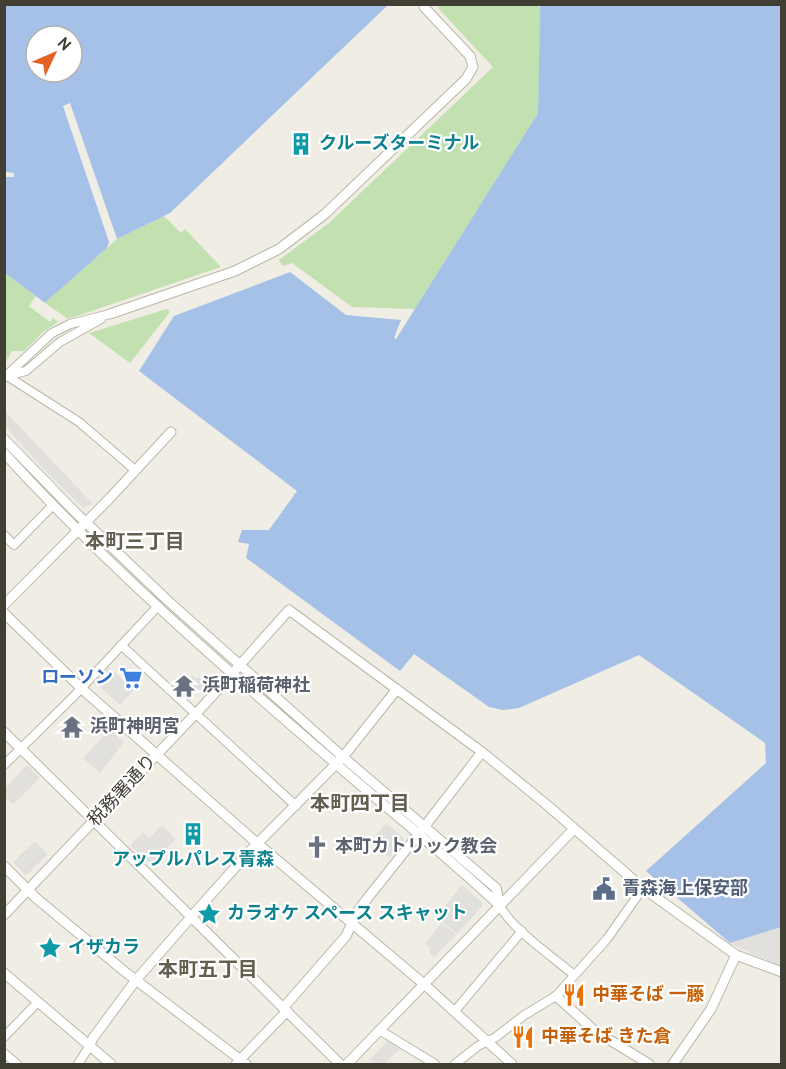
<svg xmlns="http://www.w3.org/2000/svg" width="786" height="1069" viewBox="0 0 786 1069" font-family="Overpass,'Noto Sans JP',sans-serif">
<rect width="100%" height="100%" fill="#f0eee4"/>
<path fill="#c2e0b0" d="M536,4L540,8L538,113L415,309L352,307L292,263L283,266L279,260L329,223L493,67L438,8L440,5Z
M164,216L181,233L185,229L221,267L68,319L45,303L117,239Z
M5,273L36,296L29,306L50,322L53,318L58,322L43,332L24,351H12L5,363Z
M167,309L170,312L130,363L89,333Z"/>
<path fill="#e1e0dc" d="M4,411H5L93,504L83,508L45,471L5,426Z
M109,667L134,690L120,705L96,683L95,680Z
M192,675L197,679L199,677L207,684L198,694L186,682Z
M110,729L124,742L100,773L83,758Z
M27,765L40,778L13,805L5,797V788Z
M386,823L403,837L404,841L390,858L376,847L381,841L375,836Z
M162,825L176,839L150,864L130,845L143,832L149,838Z
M35,841L48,854L28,874L25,875L13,862Z
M462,885L482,902V907L457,934L436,917Z
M442,923L456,935L434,957L429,952L431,949L425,943Z
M781,927V966L739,948L730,943Z
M389,1040L401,1048L384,1064H375L370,1059Z"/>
<path fill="#a5c1e7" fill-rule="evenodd" d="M5,5H388L170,213L117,239L45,303L5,273V177H14V173L5,172ZM36,36H72V72H36Z
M540,5H781V927L730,943L646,871L766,763L765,743L639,655L519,708L503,710L489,707L414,654L400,671L246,558L249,544L238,542L242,530H269L297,491L139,371L174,316L290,272L346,315L401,320L394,338L396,339L538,113Z"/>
<path fill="#f0eee4" d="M70,103L117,239L107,248L109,242L63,106Z"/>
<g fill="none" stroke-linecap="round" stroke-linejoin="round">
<g stroke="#bab7a7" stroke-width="10">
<path id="minor" d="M4,374L79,422L135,470
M7,375L52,333L70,324L110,314
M9,375L26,371L60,342L101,319
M4,535L14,545L53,505
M121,645L296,806
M4,765L74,696L158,606
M500,906C512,929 553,957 574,975
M454,1012L522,931
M381,1031L435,1064
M4,1037L37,1003
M4,1053L17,1064
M78,1064L89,1047
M455,1064L478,1046L496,1037L523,1016L556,996L607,939L643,888"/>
</g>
<g stroke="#bab7a7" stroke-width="11">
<path id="tertiary" d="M110,314L235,271L279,249L325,214L466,79L473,67L470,56L424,7
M4,377L7,375
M4,439L75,512L166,599L343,757L496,888L500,906
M4,453C106,565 221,665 335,763C390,811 447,856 500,906
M4,605L109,499L171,432
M4,613L81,688L258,844L425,985L512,1064
M4,732L340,1064
M4,866L36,898L124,971L246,1064
M4,915L204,705L289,610L482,752L547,805L643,888L736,955
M4,973L111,1064
M556,996L595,1031L649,1064
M284,1007L346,936L357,912L366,900L425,826L482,752
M89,1047L93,1038L136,980L199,908L248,853L343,757L397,689
M236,1064L287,1011
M347,1064L574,829
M673,1064L711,1009L736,955L782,972"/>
</g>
<use href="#minor" stroke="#fff" stroke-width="8"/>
<use href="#tertiary" stroke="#fff" stroke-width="9"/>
</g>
<defs>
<g id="building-bare" transform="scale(1.8)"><path d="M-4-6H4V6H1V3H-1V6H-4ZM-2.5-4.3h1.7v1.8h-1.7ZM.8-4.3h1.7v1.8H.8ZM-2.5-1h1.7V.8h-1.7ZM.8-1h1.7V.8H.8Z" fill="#0f9aa8" stroke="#fff" stroke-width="2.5" paint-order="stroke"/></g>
<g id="supermarket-bare" transform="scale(1.8)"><path d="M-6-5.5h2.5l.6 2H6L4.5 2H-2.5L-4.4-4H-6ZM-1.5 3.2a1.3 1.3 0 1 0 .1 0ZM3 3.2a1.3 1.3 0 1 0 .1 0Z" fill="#3f7fe0" stroke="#fff" stroke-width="2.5" paint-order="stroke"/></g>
<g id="temple-bare" transform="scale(1.8)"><path d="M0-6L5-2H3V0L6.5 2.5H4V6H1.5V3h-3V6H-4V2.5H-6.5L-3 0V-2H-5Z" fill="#6b7280" stroke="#fff" stroke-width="2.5" paint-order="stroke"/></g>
<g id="church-bare" transform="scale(1.8)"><path d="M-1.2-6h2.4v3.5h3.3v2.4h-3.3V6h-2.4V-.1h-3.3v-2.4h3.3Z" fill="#6b7280" stroke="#fff" stroke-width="2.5" paint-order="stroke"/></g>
<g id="civic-bare" transform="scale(1.8)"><path d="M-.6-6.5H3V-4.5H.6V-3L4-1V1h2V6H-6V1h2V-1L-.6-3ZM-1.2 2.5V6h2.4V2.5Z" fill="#5c6f8a" stroke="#fff" stroke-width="2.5" paint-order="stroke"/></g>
<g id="sight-bare" transform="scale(1.8)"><path d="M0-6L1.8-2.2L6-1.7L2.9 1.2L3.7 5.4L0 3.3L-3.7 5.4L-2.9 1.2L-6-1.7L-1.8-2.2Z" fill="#0f9aa8" stroke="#fff" stroke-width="2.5" paint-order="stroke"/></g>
<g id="restaurant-bare" transform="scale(1.8)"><path d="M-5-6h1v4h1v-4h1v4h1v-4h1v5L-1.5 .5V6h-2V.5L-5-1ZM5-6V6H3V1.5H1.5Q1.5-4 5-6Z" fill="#e8710a" stroke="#fff" stroke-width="2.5" paint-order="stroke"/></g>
</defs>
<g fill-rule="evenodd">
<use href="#building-bare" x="301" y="144"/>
<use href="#supermarket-bare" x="131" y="678"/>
<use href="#temple-bare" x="184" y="686"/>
<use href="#temple-bare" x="72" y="727"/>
<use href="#building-bare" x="193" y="834"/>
<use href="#church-bare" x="317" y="847"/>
<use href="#civic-bare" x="604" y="889"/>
<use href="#sight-bare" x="209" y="914"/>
<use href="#sight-bare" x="50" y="948"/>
<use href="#restaurant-bare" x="574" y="995"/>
<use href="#restaurant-bare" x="523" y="1037"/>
</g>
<g text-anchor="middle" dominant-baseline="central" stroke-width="4.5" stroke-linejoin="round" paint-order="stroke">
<g font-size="18" font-weight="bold" fill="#0d838f" stroke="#fff" text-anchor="start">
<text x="319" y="144">クルーズターミナル</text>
<text x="193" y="860" text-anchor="middle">アップルパレス青森</text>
<text x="227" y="914">カラオケ スペース スキャット</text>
<text x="68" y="948">イザカラ</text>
</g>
<g font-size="18" font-weight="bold" fill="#366cbe" stroke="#fff" text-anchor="end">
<text x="113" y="678">ローソン</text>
</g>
<g font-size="18" font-weight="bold" fill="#5b616d" stroke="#fff" text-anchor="start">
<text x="202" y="686">浜町稲荷神社</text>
<text x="90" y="727">浜町神明宮</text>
<text x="335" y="847">本町カトリック教会</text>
</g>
<g font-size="18" fill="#413e34" stroke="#fff">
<text transform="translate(123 791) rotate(-47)">税務署通り</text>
</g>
<g font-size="18" font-weight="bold" fill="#4e5e75" stroke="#fff" text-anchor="start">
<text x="622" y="889">青森海上保安部</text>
</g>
<g font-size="18" font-weight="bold" fill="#c56008" stroke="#fff" text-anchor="start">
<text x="592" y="995">中華そば 一藤</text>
<text x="541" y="1037">中華そば きた倉</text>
</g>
<g font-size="20" font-weight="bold" fill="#635e4d" stroke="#fff">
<text x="135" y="543">本町三丁目</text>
<text x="360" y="805">本町四丁目</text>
<text x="208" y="971">本町五丁目</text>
</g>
</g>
<rect width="786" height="1069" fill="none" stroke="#413e34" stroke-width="12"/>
<g transform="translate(54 54) rotate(46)"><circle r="28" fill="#ffffff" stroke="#b3b2ae" stroke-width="1.5"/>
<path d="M0-4.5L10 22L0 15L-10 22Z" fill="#e36327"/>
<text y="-9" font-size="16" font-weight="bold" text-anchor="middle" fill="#413e34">N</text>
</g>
</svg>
